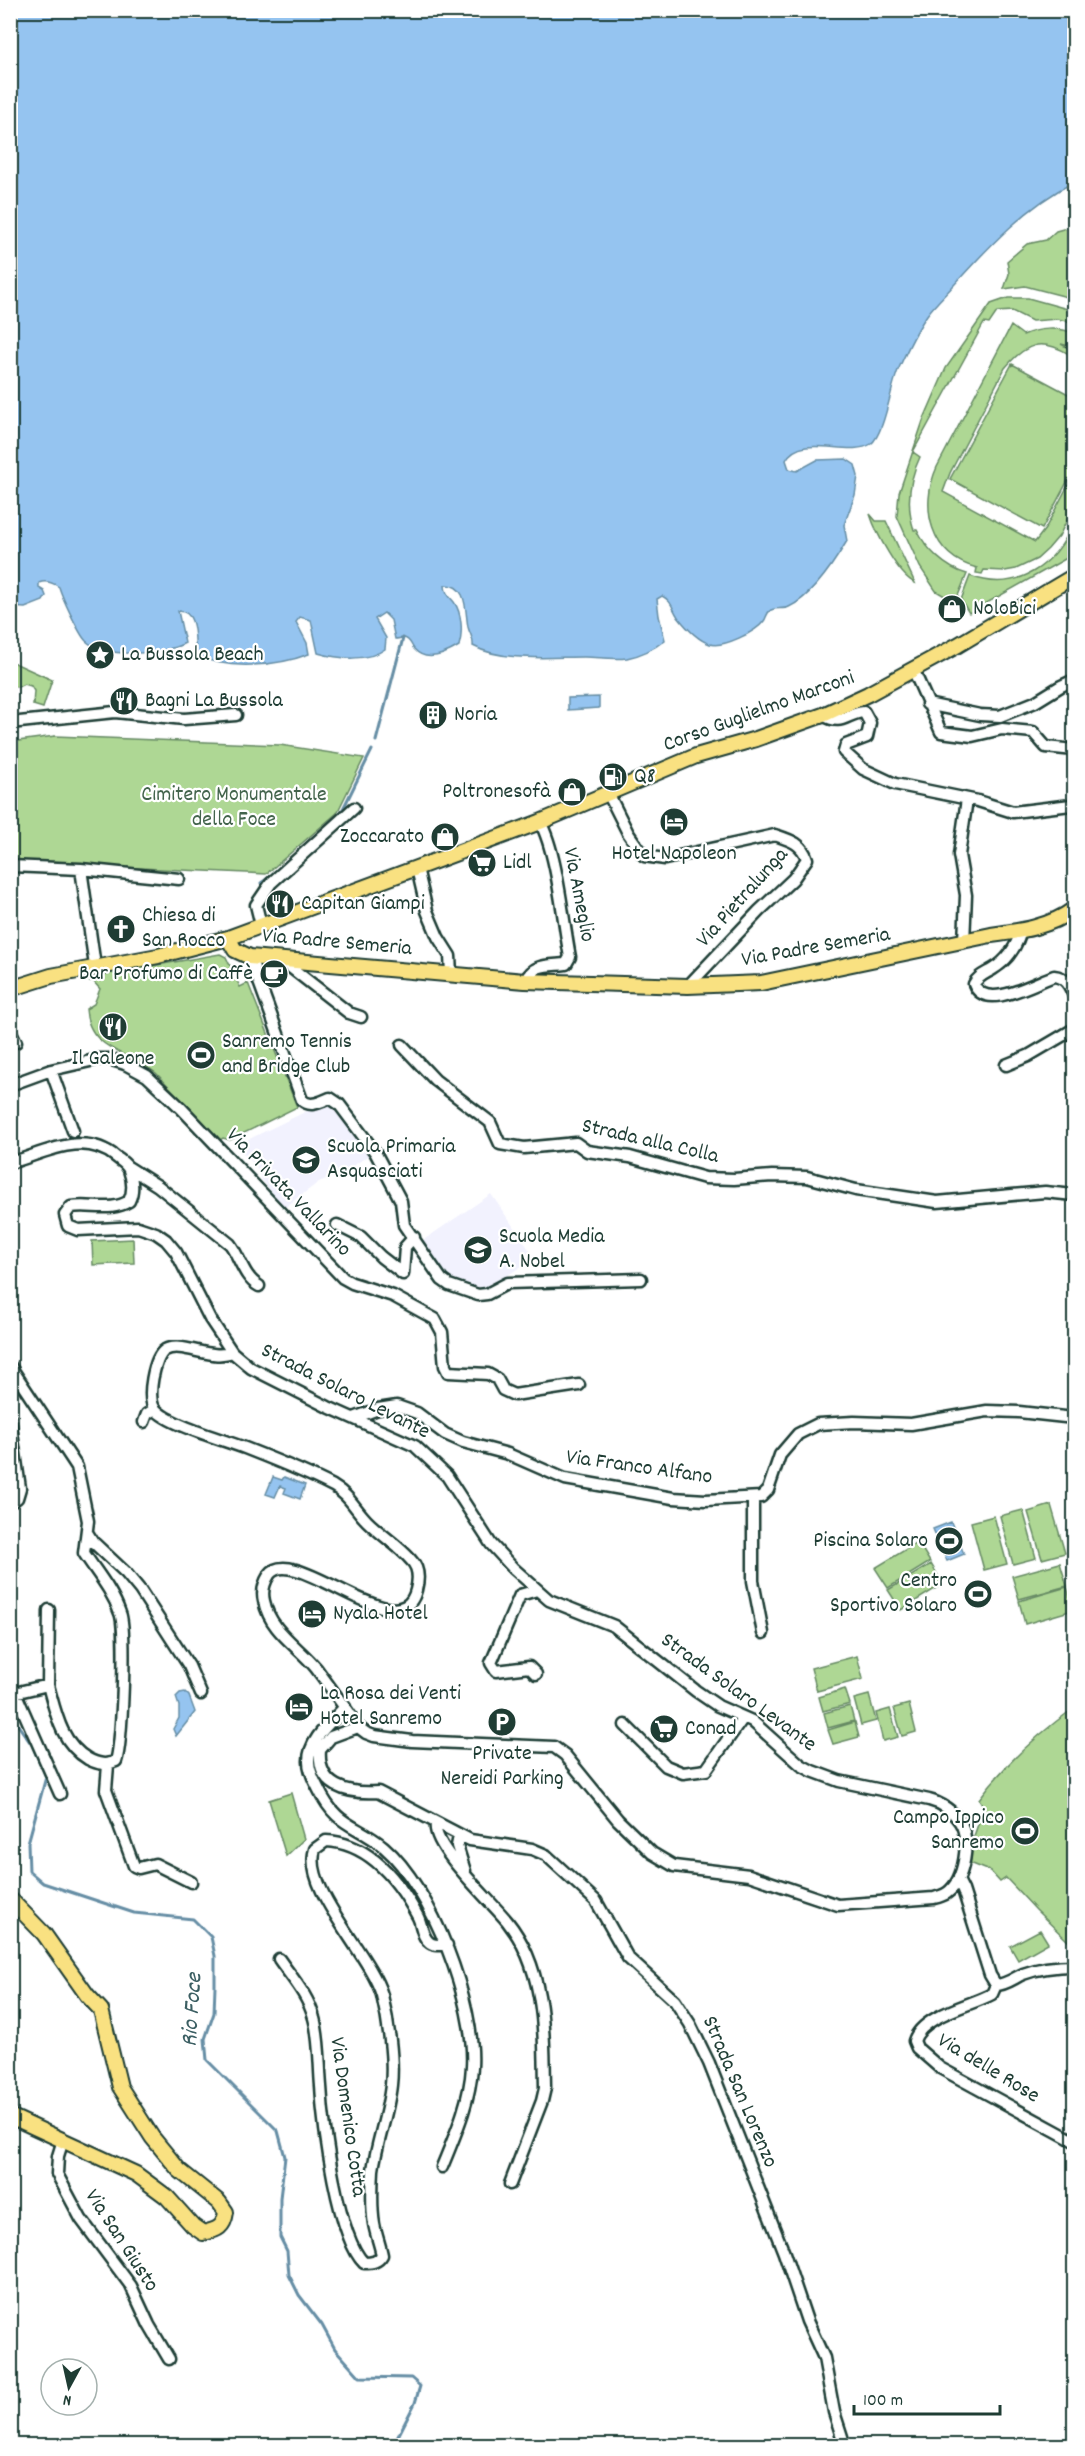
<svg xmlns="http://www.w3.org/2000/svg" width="1085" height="2456" viewBox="0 0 1085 2456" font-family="Dekko,sans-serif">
<rect width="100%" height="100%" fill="#fff"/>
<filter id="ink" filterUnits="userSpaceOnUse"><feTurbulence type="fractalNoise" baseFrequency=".0167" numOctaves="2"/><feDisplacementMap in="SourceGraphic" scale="12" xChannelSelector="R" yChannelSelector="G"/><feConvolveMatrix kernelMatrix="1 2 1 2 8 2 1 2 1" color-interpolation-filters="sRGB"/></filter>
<g filter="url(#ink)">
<path fill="#f2f2fe" d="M331,1105L369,1155L349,1169L319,1182L284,1208L262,1180L255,1165L238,1148L241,1143L307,1111Z
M491,1194L535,1258L495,1283L479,1291L461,1287L446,1278L422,1241Z"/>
<path fill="#aed794" stroke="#668a64" stroke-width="1.5" d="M1074,226V296L1067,297L1025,286L1004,289L1009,274L1007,261L1027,244L1046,240L1056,231Z
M1008,298H1028L1071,310L1074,314V323L1058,319L1032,321L1012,311L997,312L989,324L984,323L913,452L920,457C909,480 906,505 914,530H917C926,549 945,568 967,574L957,598H948L936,591L920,567L897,516L899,493L923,421L946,368L991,304Z
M1011,326L1023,335C1039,328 1058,327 1074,333V347L1061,344L1072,350L1069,354C1041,338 1026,343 1005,368L950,473L943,492L1035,542L1045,529L1074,474V506L1059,536L1048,549L1037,559L1016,569L1005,571L984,570L982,574L976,573L977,568C930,556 919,507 937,467Z
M1012,364L1074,397V469L1042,529L950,479Z
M870,514L876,521H886L915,583C898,575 876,533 870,514Z
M1074,522V554L969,613L961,600L970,576C1018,594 1056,564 1074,522Z
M10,661L52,680L43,708L33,705L34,691L31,686L24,684L18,687L11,686Z
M55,736L280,745L364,758L337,813L266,874L11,862V742Z
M220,954L226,957L240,987L248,983L297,1107L230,1140L223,1138L220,1140L156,1073C129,1052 88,1050 86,1009L94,1004L100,989L93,981H89V977Z
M133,1239L134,1263L93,1265L92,1241Z
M1051,1505L1065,1553L1042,1559L1028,1512Z
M1023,1510L1036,1558L1013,1564L1000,1516Z
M994,1516L1007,1564L984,1570L971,1522Z
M918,1542L930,1562L888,1588L875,1568Z
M1060,1563L1067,1586L1019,1599L1012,1576Z
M931,1564L943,1584L901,1610L888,1590Z
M1067,1587L1073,1610L1025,1624L1019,1601Z
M857,1656L863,1679L817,1691L811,1668Z
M845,1689L850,1704L823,1711L819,1697Z
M869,1695L876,1721L861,1725L854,1699Z
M909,1704L916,1732L902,1736L894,1708Z
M850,1706L854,1721L828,1728L824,1713Z
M1074,1708V1947L1036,1910L1006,1878L1000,1882L990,1871L970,1863L973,1839L984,1807L979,1799C1006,1763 1038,1734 1074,1708Z
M890,1709L898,1737L883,1741L876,1713Z
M855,1722L859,1737L833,1744L828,1730Z
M291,1793L304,1839L286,1856L269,1800Z
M1040,1930L1048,1943L1018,1960L1010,1946Z"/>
<path fill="#95c4f0" stroke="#668ea5" stroke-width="1.5" d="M10,11H1074V182C1028,205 989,246 954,285C945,295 935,304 927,315C916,331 907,350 899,368C891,384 885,433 871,444C850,458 801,432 786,460L789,469L797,471L817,460L846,459L855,465L858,476L855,495L844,525L847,541C834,563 813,596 789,607C783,610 777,607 771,610C766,613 767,617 764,621C756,632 723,648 710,644C698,640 685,626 678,617C672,608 672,601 662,596L657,599L659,616L665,640C654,649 641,655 627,658C613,660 598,657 584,657C551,657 502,662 473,646C474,638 470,635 468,627C465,612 468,584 445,585C445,593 449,596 454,602C462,613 463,633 459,646C446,654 426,663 414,649C411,645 410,639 404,638C401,638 398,639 395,639L391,620L384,613L375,619L386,638L385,649C368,662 338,659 318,653L311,620L300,617L296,622L307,643L309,654C278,666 227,671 196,655C194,641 198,610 178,611L185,643C164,655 105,659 86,641C79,634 62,597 59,587C53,583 46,580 39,583V588L44,591L46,596L43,601L25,608L11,607Z
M599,697V708L568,710V698Z
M273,1477L282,1480L284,1477L305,1485L300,1499L284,1493L286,1488L280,1486L275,1497L266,1494Z
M951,1522L964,1554L947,1561L933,1529Z
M185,1692L189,1696L195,1712L176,1736L173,1729L179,1718V1706L176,1697L180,1693Z"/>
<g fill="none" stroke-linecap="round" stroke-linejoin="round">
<path stroke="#668ea5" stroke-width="3" d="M376,741L403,638
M337,817L343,809L372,750
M261,883L274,874
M10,1714L32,1745L46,1777L28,1843L29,1871L43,1883L134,1913L193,1919L211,1937L215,1956V1986L214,2013L205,2039L207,2060L278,2131L285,2157L280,2198V2237L287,2251L289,2275L299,2295L322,2325L335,2349L360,2377L411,2378L420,2386L415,2403L393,2446"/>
<g stroke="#1f3d34" stroke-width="15">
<path id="minor" d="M913,669L941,732L972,736L1002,729L1033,732L1046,747L1074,750
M927,704L980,715L1000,716L1035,702L1061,686L1074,680
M823,715C843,727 846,713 864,712L870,723L867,737L846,745L844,752L863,769L895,784L978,801L1013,812L1071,805
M10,723L115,712L184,719L236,715
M609,795L628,833L644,856L665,859L775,835C790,840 802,843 807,859L793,879L759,911L688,986
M10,866L81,869L179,879
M417,868L427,911L438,937L450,956L451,973
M81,869L95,966
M261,925L256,905L271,883L354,808
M1021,931C1016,948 1008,960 993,969C985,974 978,976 974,984C985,1012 1034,983 1054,976C1066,977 1070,986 1074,996
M964,942L966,895L959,855L967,799
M250,957L302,1100C310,1108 320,1102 330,1098L339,1104L375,1152L401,1201L404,1225L442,1280L449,1285L478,1295L487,1294L508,1283L641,1279
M280,959L349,1013L361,1017
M525,981C534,963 548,966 566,964L570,957C563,921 557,852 540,822
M10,1030L16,1042
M402,1045L435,1080L490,1122L500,1144L524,1148L576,1143L587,1151L630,1157L705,1178L734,1179L772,1176L807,1177L856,1190L937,1202L1045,1192L1074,1195
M1006,1065L1028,1056L1074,1029
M51,1070L73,1131
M10,1085L51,1070L99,1059H109L125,1064L147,1076L181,1108L343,1278L352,1283L393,1296L435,1319L442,1332L445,1366L448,1372L488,1374L497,1379L503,1390L514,1395L579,1385
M10,1163C45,1153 83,1130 116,1157C121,1161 127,1164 129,1170C133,1181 134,1191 129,1201C112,1212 91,1204 71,1207L65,1215L68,1226L78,1230L138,1227L156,1233L166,1240L176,1252L210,1319L232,1352L251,1368L328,1407L415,1446L447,1476L491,1544L513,1568L549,1600L614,1626L696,1691L718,1706L752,1721L801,1765L812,1771L839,1781L929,1800C941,1803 953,1811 960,1822C971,1839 965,1880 947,1893C944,1895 938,1897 934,1898L838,1905L749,1875L674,1866L652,1853L618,1820L565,1755L554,1747L412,1741L374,1736L366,1733L358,1727C345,1707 330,1687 316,1668C298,1646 270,1631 264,1601C262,1593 264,1583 269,1575C293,1540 401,1651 416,1590C419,1579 419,1568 411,1560C398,1545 381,1535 367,1521C355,1509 349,1495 333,1486C306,1472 278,1461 250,1450C228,1441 168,1425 155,1409C146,1399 154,1357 165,1350C182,1341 211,1361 232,1352
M128,1167L158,1186L230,1244C240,1257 244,1278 259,1286
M337,1225L361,1237L381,1257L403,1274L405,1247L414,1237
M10,1366L77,1467L88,1521L84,1553C97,1573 112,1590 120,1613C127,1629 122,1745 116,1761C106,1766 98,1764 88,1759C61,1743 56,1714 48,1685L10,1694
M10,1418L20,1488L17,1498L10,1503
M354,1418L378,1409L397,1406L417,1413L445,1434L463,1442L508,1454L565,1479L673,1498L706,1500L761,1497L768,1490L780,1455L798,1434L818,1424L854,1422L911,1424L987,1411L1019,1412L1074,1418
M144,1422L147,1414L155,1409
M753,1499V1581L763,1633
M88,1534L93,1542L126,1573L140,1590L189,1666L201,1694
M536,1674L529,1667L496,1671L491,1663L520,1595L537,1590
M48,1685L49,1610
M15,1692L60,1794
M345,1707C331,1722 308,1740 309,1762C309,1771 314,1780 318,1788C337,1828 355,1823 384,1847C432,1888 476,2005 472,2067C470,2102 455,2135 442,2167
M625,1725L666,1766L683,1773L706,1770L743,1718
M358,1727L331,1737L320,1750C317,1787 347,1794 378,1792L470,1840L532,1849L546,1855L596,1901L628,1958L675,2001L690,2024L709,2063L784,2253L807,2321L824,2358L834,2412L845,2446
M108,1765L106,1790L134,1866L139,1868L155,1864L191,1882
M436,1824C431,1846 492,1902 507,1921C545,1968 544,2031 545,2088L542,2101L510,2184
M459,1836L457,1846L465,1871
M958,1880L963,1890L990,1975L996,1985C1006,1985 1014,1978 1023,1974C1039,1968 1057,1966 1074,1966
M279,1959C292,1978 308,1995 314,2018C320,2039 319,2064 321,2086C323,2125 338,2238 364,2263C372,2263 378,2262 382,2255C380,2245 376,2235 374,2224C371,2207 372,2187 373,2170C377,2141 388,2114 391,2085C394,2059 388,2020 382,1995C370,1954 302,1888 315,1849L326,1841C370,1843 399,1881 418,1917C422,1925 422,1937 429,1942C433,1946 441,1945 447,1945
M996,1985L992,1994C970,2006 922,2015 914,2041L917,2048L940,2068L1074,2141
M63,2140L58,2156L57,2174L81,2219L131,2286L149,2325L169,2359"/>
</g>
<g stroke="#1f3d34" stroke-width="18">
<path id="major" d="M228,938L235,950L250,957L525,981L688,986L761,983L991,935C1021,931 1050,927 1074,909
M10,989L51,976L158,956L228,938L540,822L696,756L756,739L823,715L868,694L958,645L1074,576
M10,1899L44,1934L87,1995L101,2010L120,2087L152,2137L179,2170L219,2202L226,2212C224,2227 218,2230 203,2233L193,2226L167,2197L136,2174L10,2116"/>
</g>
<use href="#minor" stroke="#fff" stroke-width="10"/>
<use href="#major" stroke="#f9e181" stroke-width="14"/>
</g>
</g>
<defs>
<g id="shop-disc" transform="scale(1.5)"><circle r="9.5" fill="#1f3d34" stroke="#fff"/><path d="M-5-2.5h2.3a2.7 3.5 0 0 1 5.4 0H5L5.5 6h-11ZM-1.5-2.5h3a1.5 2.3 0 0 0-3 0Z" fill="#fff"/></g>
<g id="sight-disc" transform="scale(1.5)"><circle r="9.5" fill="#1f3d34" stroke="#fff"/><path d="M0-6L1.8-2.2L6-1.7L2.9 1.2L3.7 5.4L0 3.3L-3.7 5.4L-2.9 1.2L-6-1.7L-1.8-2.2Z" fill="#fff"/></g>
<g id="restaurant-disc" transform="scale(1.5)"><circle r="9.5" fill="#1f3d34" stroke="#fff"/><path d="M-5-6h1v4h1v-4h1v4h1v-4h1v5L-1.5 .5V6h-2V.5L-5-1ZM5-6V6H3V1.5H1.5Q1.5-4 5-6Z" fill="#fff"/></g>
<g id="building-disc" transform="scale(1.5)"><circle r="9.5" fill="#1f3d34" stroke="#fff"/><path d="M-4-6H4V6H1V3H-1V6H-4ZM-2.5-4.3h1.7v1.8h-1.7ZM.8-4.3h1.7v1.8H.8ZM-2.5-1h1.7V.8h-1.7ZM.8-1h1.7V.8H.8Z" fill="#fff"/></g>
<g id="fuel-disc" transform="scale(1.5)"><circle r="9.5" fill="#1f3d34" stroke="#fff"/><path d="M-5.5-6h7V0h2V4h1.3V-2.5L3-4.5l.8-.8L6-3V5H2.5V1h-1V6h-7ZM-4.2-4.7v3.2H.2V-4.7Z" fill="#fff"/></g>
<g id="hotel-disc" transform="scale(1.5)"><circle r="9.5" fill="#1f3d34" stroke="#fff"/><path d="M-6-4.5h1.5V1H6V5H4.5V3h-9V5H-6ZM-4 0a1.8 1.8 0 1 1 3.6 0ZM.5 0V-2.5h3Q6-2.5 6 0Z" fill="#fff"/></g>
<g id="supermarket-disc" transform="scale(1.5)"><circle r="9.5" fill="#1f3d34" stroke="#fff"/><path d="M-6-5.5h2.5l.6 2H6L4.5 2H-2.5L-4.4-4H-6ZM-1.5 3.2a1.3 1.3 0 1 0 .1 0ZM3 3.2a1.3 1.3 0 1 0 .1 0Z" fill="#fff"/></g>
<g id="church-disc" transform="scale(1.5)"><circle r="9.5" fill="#1f3d34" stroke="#fff"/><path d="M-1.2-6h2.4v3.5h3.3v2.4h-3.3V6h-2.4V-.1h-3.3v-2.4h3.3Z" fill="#fff"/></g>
<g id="cafe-disc" transform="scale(1.5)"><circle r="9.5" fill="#1f3d34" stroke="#fff"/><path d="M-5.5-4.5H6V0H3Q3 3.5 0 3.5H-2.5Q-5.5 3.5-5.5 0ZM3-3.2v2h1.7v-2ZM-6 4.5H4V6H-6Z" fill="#fff"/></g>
<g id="stadium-disc" transform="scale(1.5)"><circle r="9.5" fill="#1f3d34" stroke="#fff"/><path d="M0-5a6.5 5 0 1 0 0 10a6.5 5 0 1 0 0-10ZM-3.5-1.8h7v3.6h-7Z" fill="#fff"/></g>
<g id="school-disc" transform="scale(1.5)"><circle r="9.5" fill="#1f3d34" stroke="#fff"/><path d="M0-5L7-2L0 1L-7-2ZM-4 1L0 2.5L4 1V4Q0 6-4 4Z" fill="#fff"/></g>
<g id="parking-disc" transform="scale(1.5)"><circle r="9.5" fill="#1f3d34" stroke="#fff"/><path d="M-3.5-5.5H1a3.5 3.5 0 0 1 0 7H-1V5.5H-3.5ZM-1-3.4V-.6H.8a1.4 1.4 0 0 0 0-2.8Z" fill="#fff"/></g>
</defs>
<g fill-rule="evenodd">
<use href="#shop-disc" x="952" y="609"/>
<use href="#sight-disc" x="100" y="655"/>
<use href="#restaurant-disc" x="124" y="701"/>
<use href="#building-disc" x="433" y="715"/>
<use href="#fuel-disc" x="613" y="777"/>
<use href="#shop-disc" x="572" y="792"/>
<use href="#hotel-disc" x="674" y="822"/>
<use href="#shop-disc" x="445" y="837"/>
<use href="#supermarket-disc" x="482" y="863"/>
<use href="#restaurant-disc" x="280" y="904"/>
<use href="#church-disc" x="121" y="929"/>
<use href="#cafe-disc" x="274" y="974"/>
<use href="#restaurant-disc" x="113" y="1027"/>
<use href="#stadium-disc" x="201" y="1055"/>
<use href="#school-disc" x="306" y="1160"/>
<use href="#school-disc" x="478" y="1250"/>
<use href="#stadium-disc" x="949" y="1541"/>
<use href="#stadium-disc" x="978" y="1594"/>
<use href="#hotel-disc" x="312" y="1614"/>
<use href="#hotel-disc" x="299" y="1707"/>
<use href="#parking-disc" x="502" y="1722"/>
<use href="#supermarket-disc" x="664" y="1729"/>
<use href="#stadium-disc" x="1025" y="1831"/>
</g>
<g text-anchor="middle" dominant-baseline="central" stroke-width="4.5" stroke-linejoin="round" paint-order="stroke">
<g font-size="22" fill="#1f3d34" stroke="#fff" text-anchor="start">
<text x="973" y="609">NoloBici</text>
<text x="121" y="655">La Bussola Beach</text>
<text x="145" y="701">Bagni La Bussola</text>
<text x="454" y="715">Noria</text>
<text x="634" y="777">Q8</text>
<text x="551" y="792" text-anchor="end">Poltronesofà</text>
<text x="424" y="837" text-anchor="end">Zoccarato</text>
<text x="674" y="854" text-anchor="middle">Hotel Napoleon</text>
<text x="503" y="863">Lidl</text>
<text x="301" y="904">Capitan Giampi</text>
<text x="142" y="916">Chiesa di<tspan x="142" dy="25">San Rocco</tspan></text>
<text x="253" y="974" text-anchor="end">Bar Profumo di Caffè</text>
<text x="222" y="1042">Sanremo Tennis<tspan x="222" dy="25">and Bridge Club</tspan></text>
<text x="113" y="1059" text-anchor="middle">Il Galeone</text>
<text x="327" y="1147">Scuola Primaria<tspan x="327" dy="25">Asquasciati</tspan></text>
<text x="499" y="1237">Scuola Media<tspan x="499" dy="25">A. Nobel</tspan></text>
<text x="928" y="1541" text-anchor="end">Piscina Solaro</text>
<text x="957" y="1581" text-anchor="end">Centro<tspan x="957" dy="25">Sportivo Solaro</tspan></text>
<text x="333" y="1614">Nyala Hotel</text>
<text x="320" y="1694">La Rosa dei Venti<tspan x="320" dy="25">Hotel Sanremo</tspan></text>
<text x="685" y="1729">Conad</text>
<text x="502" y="1754" text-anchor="middle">Private<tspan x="502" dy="25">Nereidi Parking</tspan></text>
<text x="1004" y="1818" text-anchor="end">Campo Ippico<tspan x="1004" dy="25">Sanremo</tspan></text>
</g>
<g font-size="22" fill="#1f3d34" stroke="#fff">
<text transform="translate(759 712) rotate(-20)">Corso Guglielmo Marconi</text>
<text transform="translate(578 895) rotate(79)">Via Ameglio</text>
<text transform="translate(743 898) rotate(-48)">Via Pietralunga</text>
<text transform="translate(337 943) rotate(5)">Via Padre Semeria</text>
<text transform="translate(816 948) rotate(-10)">Via Padre Semeria</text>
<text transform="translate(650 1142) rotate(13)">Strada alla Colla</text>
<text transform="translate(288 1193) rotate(46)">Via Privata Vallarino</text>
<text transform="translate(345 1392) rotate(27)">Strada Solaro Levante</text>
<text transform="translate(639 1468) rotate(8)">Via Franco Alfano</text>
<text transform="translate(738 1693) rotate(36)">Strada Solaro Levante</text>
<text transform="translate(988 2069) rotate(31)">Via delle Rose</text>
<text transform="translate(739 2092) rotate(67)">Strada San Lorenzo</text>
<text transform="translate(347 2117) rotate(82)">Via Domenico Cotta</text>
<text transform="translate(121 2241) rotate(57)">Via San Giusto</text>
</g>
<g font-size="22" fill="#43644c" stroke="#fff">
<text x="234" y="795">Cimitero Monumentale<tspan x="234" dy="25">della Foce</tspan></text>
</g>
<g font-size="24" font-style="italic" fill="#3c5f63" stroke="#fff">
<text transform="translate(193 2010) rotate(-86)">Rio Foce</text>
</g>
</g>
<rect width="1085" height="2456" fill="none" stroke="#fff" stroke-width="36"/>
<rect x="18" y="18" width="1049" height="2420" fill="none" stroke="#1f3d34" stroke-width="2" filter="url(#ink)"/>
<g transform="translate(69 2387) rotate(188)"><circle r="28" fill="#ffffff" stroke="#a5b1ae" stroke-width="1.5"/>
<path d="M0-4.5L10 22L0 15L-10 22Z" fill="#1f3d34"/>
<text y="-9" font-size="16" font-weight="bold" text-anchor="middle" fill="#1f3d34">N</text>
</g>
<path d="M854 2405v9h146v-9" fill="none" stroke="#1f3d34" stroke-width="3"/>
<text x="863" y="2405" font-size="18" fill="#1f3d34" stroke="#ffffff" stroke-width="4.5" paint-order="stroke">100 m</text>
</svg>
